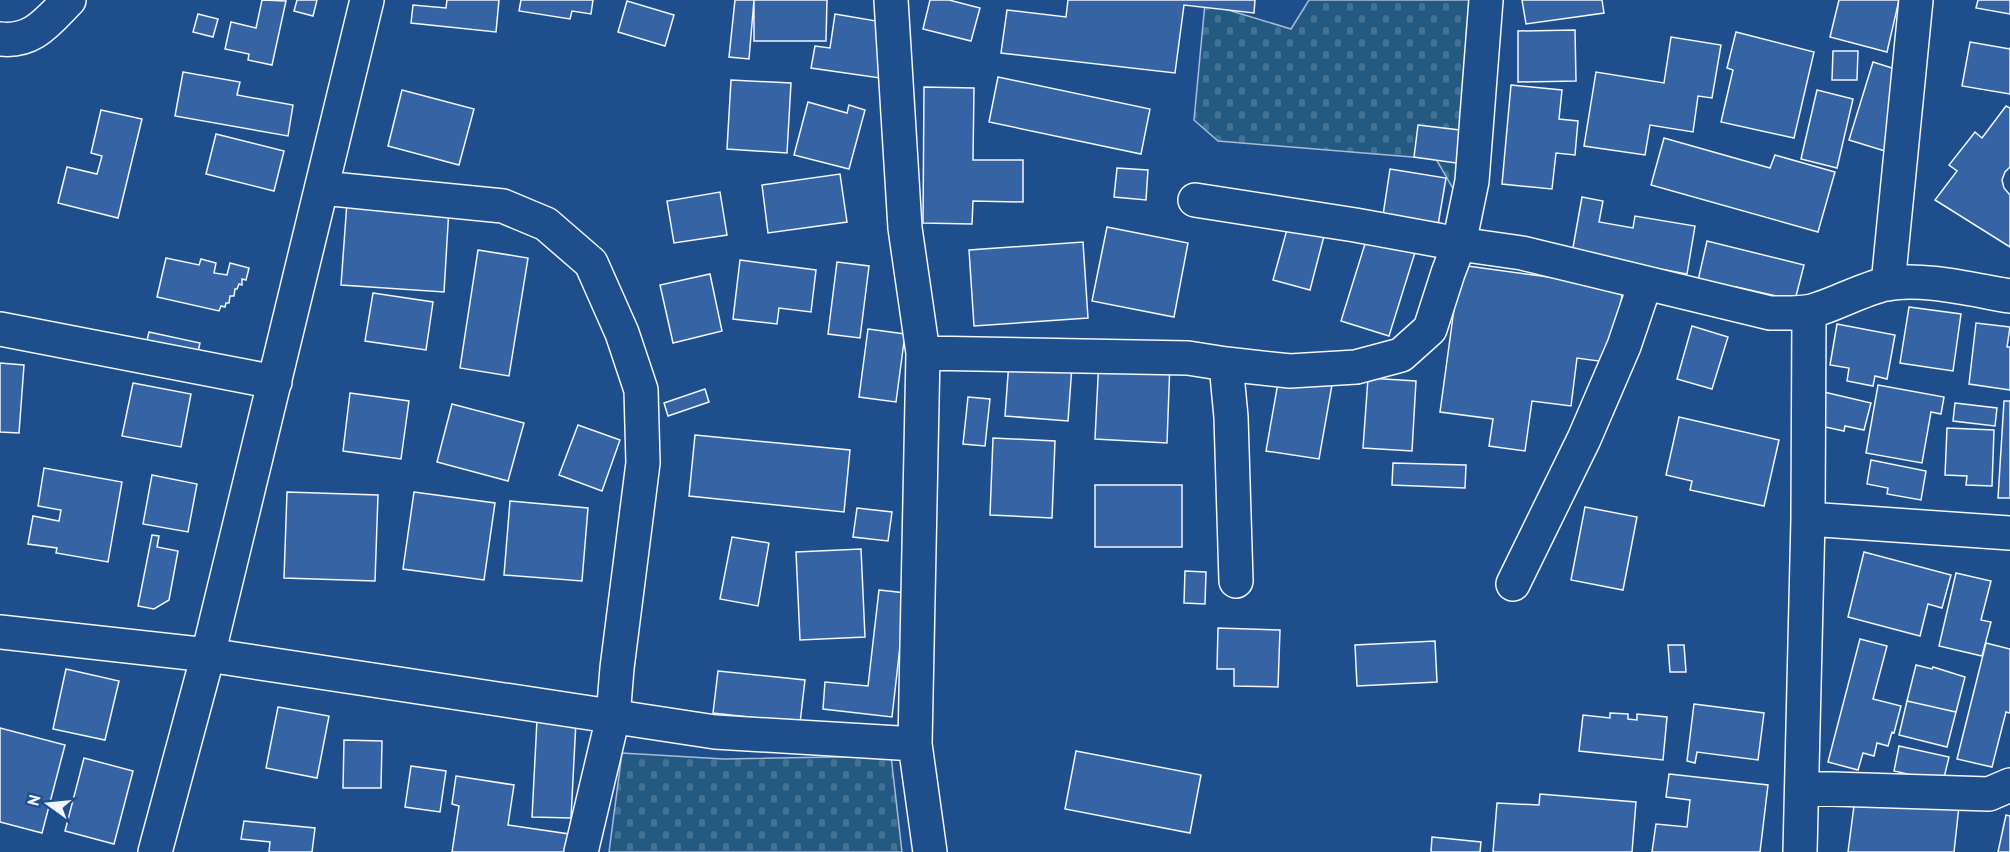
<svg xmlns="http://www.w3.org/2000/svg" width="2010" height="852" viewBox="0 0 2010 852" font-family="'PT Sans',sans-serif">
<defs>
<pattern id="cemetery-stones" width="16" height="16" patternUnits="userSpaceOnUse" patternTransform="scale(1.5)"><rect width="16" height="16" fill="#245a82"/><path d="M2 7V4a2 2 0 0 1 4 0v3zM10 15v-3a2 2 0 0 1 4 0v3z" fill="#447295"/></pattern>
</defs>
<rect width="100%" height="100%" fill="#1f4e8c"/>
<path fill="url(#cemetery-stones)" stroke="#a8bbd7" stroke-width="1.5" d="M1309,0H1486L1455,192L1436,159L1218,141L1194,120L1205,3L1291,29Z
M622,753L724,759L891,756L902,852H609Z"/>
<path fill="#3563a3" stroke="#f2f6ff" stroke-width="1.5" d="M262,0L286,1L272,65L248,60L249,54L225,49L231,22L256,28Z
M297,0H317L313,16L294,11Z
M447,0H499L496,32L411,23L413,5L446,8Z
M521,0H593L591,14L572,11L570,19L519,11Z
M735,0H754L749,59L729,57Z
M754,0H827L826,41H754Z
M930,0H949L980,8L971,41L923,29Z
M1068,0H1255L1254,13L1184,5L1175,73L1001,53L1007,10L1066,17Z
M1522,0H1602L1604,13L1526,24Z
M1839,0H1899L1887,52L1830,37Z
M1978,0H2010V14L1976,8Z
M627,1L674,15L665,46L618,32Z
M198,14L218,19L213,37L193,32Z
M835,14L888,23L880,78L811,68L815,46L830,48Z
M1575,30L1576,81L1518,82V31Z
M1736,32L1814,52L1794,138L1721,122L1733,70L1727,68Z
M1671,37L1721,45L1712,98L1698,96L1693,132L1650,125L1645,155L1584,146L1596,72L1664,83Z
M1970,42L2010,49V47V94L1962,86Z
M1833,51H1858L1857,80H1832Z
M1873,62L1908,73L1885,151L1849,140Z
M183,72L240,82L237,95L293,105L288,136L175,116Z
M998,77L1150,109L1141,154L989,122Z
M731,80L791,83L787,153L727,149Z
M1511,85L1562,90L1559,119L1578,121L1575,155L1556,153L1552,189L1502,184Z
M924,87L974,88L973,160H1023V202L973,201L972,224L923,223Z
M402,90L474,109L459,165L388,146Z
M1817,90L1853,99L1837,168L1801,159Z
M808,102L847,113L849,105L865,110L849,169L794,155Z
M2006,106L2010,108V167L2005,172L2002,180L2004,188L2010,195V247L1935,200L1957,171L1949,165L1975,132L1982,138Z
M101,110L142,119L118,218L58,203L67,167L97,174L102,156L91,153Z
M1418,125L1468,131L1463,164L1414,157Z
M216,134L284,151L274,191L206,174Z
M1664,138L1770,168L1775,155L1835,172L1818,232L1651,185Z
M1117,168L1148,170L1146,200L1114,197Z
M1390,169L1446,178L1437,231L1382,222Z
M840,174L847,222L768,233L762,185Z
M720,192L727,235L674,243L667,201Z
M1582,197L1603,201L1599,222L1633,228L1635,216L1695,226L1687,274L1572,253Z
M347,202L449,208L444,292L341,285Z
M1288,226L1324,236L1310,290L1273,280Z
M1107,227L1188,243L1174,317L1092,301Z
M1369,231L1417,246L1389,336L1341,321Z
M1707,241L1804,265L1795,300L1736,287L1735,294L1697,285Z
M1083,242L1088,318L974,326L969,250Z
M478,250L528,258L509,376L460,368Z
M166,258L199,265L201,259L216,263L214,273L227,275L230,263L249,268L246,280L242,279V285L239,284L237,289H235L234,296H230L229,303H226L225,307L221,306L219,311L157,297Z
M740,260L816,270L811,312L779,308L777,324L733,319Z
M837,262L869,266L860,338L828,334Z
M1460,265L1623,287L1613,363L1577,358L1571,406L1532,401L1525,451L1489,446L1493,419L1440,412Z
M710,274L722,331L673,343L660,285Z
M373,293L433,302L426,350L365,341Z
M1909,307L1961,314L1953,371L1900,363Z
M1976,323L2010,327L2007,347H2010V390L1969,384Z
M1837,324L1895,335L1887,379L1875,376L1873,386L1847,381L1849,368L1830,365Z
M1692,326L1728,337L1712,389L1677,379Z
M868,329L905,334L896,402L859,397Z
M149,332L200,343L196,360L145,349Z
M1099,358L1170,362L1167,443L1095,439Z
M1009,361L1072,366L1068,421L1005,416Z
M0,363L24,365L19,433L0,432Z
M1279,377L1332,385L1319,459L1266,451Z
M1368,378L1416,381L1412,451L1363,448Z
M133,383L191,394L181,447L122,436Z
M1878,385L1944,397L1941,414L1931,412L1922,463L1866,453Z
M705,389L709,402L668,416L664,403Z
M1824,392L1871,403L1864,430L1845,426L1844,431L1816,425Z
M350,393L409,401L401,459L343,451Z
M968,397L990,399L985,446L963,444Z
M2004,401H2010V498H1998Z
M1955,403L1997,408L1995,426L1953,421Z
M452,404L524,423L508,481L437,462Z
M1679,417L1779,440L1764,506L1690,490L1692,481L1666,475Z
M578,425L620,440L602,491L559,475Z
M1947,428L1994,430L1992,486L1966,485L1967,476L1945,475Z
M695,435L850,450L844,512L689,496Z
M993,438L1055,441L1052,518L990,515Z
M1871,460L1926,471L1921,500L1887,494L1888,488L1867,484Z
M1393,463L1466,465L1465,488L1392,485Z
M44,468L122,482L108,562L56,553L57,548L28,544L33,516L59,521L61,510L38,506Z
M152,475L197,484L188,532L143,524Z
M1095,485H1182V547H1095Z
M287,492L378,495L375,581L284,578Z
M414,492L495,503L484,580L403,569Z
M510,501L588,508L582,581L504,575Z
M1585,507L1637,517L1623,590L1571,580Z
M857,508L892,512L888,541L853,537Z
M152,535L159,536L157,547L178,551L169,600L154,609L138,606Z
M732,537L769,543L758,606L720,599Z
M861,549L865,637L800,640L796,552Z
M1864,552L1951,575L1942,608L1928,604L1920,636L1848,617Z
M1185,571L1206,572L1205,604L1184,603Z
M1956,573L1991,581L1981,620L1991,622L1982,656L1939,646Z
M879,590L906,593L892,717L823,709L825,682L868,686Z
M1218,628L1280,630L1278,687L1234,686V669H1217Z
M1860,639L1887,646L1873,699L1901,706L1894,733L1892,732L1888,746L1877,743L1874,756L1863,753L1858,770L1828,762Z
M1435,641L1437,682L1357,686L1355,645Z
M1986,643L2010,649V713L2006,712L1992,767L1957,759Z
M1668,645H1684L1686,672H1670Z
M1916,665L1932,669L1933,667L1965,677L1956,712L1907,701Z
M66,669L119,681L105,740L53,729Z
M718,671L805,680L800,723L713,713Z
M1907,701L1956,712L1947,747L1899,735Z
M1694,704L1764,713L1758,760L1697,752L1695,763L1687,761Z
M278,707L329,716L317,778L266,768Z
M1610,713L1628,714V719L1637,720V714L1667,717L1663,760L1579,751L1583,715L1610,718Z
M537,720L576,721L571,818L532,817Z
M0,728L65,745L42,833L0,822Z
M344,740L382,741L381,788H343Z
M1899,746L1949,757L1943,782L1894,771Z
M1076,751L1201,775L1190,833L1065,809Z
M84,758L133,771L114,844L65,831Z
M411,766L446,771L440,812L405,807Z
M1669,774L1768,785L1760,852H1652L1656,824L1687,827L1690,800L1666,797Z
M456,776L514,785L508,825L569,834L566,852H452L459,806L452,804Z
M1540,794L1636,802L1632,852H1493L1497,803L1539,805Z
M1855,798L1959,806L1954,852H1848Z
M2006,815L2010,816V852H1998Z
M244,821L315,828L312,852H269L270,842L241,839Z
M1432,837L1481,842L1480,852H1431Z"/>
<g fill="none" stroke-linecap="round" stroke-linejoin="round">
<g stroke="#f2f6ff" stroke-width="36">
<path id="minor" d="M891,0L905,228L923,353L915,744L930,852
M1486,0L1472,181L1459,244L1522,253L1770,313C1784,313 1798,314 1812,311C1837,304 1860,290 1886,284C1922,277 1973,290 2010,296
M0,39C33,43 48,21 69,0
M322,188L503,206L546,224L591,263L622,333L641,390L643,463L617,668L613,717L581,852
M1195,200L1355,225L1459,244L1448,273L1430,329L1401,355L1356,367L1290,371L1226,364
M1888,284L1916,0
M0,329L275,382
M923,353L1188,358L1226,364L1231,417L1236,581
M1808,519L2010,533
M1513,584L1584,439L1624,346L1645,284
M0,632L208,655L715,732L915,744
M1802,788L1989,794L2010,785
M155,852L208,655L367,0
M1800,852L1808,519L1809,312"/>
</g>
<use href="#minor" stroke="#1f4e8c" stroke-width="33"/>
</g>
<g transform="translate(48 804) rotate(285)" stroke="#1f4e8c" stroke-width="4.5" paint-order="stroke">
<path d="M0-4.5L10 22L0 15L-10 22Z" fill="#f2f6ff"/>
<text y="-9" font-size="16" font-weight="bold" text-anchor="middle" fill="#f2f6ff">N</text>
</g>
</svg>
